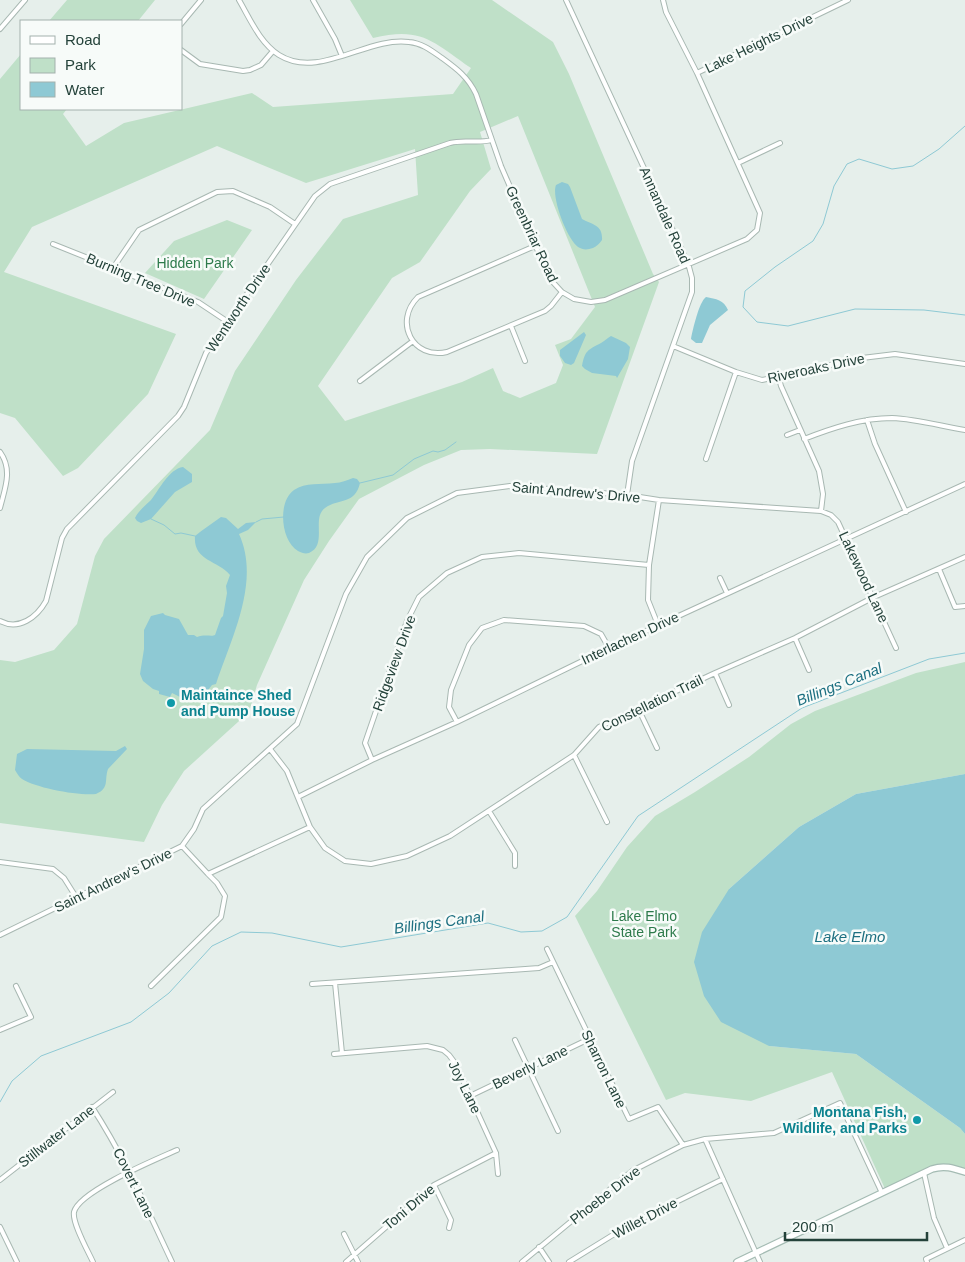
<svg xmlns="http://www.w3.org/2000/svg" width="965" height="1262" viewBox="0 0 965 1262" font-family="Helvetica,sans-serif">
<rect width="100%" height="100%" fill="#e6efeb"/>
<path fill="#bfe0c8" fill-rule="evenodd" d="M67,0H155L138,21H49Z
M350,0H492L553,42L569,74L653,274L659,282L597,454L490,449L461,450L424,465L359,499L329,541L304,580L257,685L249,712L184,771L162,805L144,842L0,823V660L15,662L54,650L77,624L95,556L104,539L210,430L235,371L296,280L343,219L418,195L415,149L306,183L217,146L32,227L4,272L176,334L148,394L78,468L63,476L15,418L0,413V79L21,54V109H67L63,114L86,146L124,123L252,93L273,107L453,94L471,68C433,42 422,26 373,38ZM518,116L595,307L571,339L555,345L563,365L556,383L520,398L503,391L493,368L462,382L345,421L318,386L392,278L420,262L470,191L491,169L480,132Z
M227,220L252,230L204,299L145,273L174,241Z
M965,662V774L856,794L799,827L729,889L769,1046L856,1054L960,1128L965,1134V1172L941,1166L886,1191L832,1072L751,1101L685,1093L666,1100L575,916L597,891L627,847L655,816L695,792L749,757L791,724L815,711L916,673Z"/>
<path fill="#8ec9d4" d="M562,182L568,184L570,187L582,219C593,225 603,225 602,240C599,244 597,246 593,248C587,250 583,250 578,247C567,239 551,197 556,185Z
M706,297C716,299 724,300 728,310L710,325L702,343H696L691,339C693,329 699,302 706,297Z
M584,332L586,335L574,363L571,365L565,363L560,356V350Z
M611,336L626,343L630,347L628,359L617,378L616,376L592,373L585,369L582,366C585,350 588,350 601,343C605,341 607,338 611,336Z
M183,467L192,474V482L175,492L151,519L141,523L137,521L135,518C139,510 145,506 151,500C159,490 169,469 183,467Z
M353,478L357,479L360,483C355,505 339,498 325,508C311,518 328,545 309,553C305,554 302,553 298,551C281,541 277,502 294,490C306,482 320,485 335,483C341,483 347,480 353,478Z
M221,517L226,518L238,529L246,523L256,522L248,530L239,534C261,582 231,638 216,684L212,685L201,699L190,702L172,693L170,697L159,694V691L153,689L143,681L140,674L144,649V630L151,616L163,613L165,615L179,619L188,635H194L197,637C205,634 212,637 215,635L221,618L223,616L227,593L226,586L230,575C217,560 193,561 195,536C203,529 213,523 221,517Z
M125,746L127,749L108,769C104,780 110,788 96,794C79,796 36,788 22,779C19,777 17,773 15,770L17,754L27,749L116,751Z
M965,774V1134L960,1128L856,1054L769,1046L721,1022L704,996L694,962L702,932L729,889L799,827L856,794Z"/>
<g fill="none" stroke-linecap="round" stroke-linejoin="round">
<path stroke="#8ec9d4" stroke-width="1" d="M965,126L939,149L913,166L892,169L859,159L847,164L834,186L823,224L813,241L775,267L745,291L743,307L757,322L788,326L855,309L924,310L965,315
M360,483L393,475L414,459L433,451L438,452L445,450L456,442
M151,519L164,525L175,534L181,533L195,536
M256,522L262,519L284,517
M0,1102L12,1081L41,1056L131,1022L169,993L212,946L241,932L272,933L341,947L488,923L521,932L542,931L567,917L638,816L802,708L929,659L965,653"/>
<g stroke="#a8b8b2" stroke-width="6">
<path id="street" d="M239,0C250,19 260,43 279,55C319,80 368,36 409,42C422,43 432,51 442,58C457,69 468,77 476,94L501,166L550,279L562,292L574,299L591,302L605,300L747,239L757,230L760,213L697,73L666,12L663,0
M313,0L335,39L342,56
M566,0L688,263L692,278V292L632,461L627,495
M181,24L201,0
M0,29L25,0
M181,50L200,64L243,71L250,70L261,65L273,51
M697,73L848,0
M738,163L780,143
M53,244L198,302L228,322
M535,246L418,297C393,322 413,360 447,352L545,311L551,306L562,292
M113,268L139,230L217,192L233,191L270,207L295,224
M511,326L525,361
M673,346L736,372L762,380L862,358L895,354L965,364
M778,375L781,386L819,471L823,494L821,511
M360,381L413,341
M867,420L875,444L906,512
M787,435L800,430
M804,439C832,428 862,418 892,418C916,419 941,426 965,430
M0,452C13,470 5,488 0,508
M706,459L736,372
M939,569L955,607L965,606
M720,578L727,593
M0,621C19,631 37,617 46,601L62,538L67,529L178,416L184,407L206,353L315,196L330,184L450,143C464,139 478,144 491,140
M658,625L648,600L649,565L659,500
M795,638L809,670
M715,673L729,705
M638,708L657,748
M457,722L449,707L451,690L469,645L482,628L504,620L584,626L601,634L609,648
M270,749L287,771L310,827L325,848L345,861L371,864L407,856L450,836L574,755L599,727L715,673L795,638L874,597L965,557
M574,755L607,822
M372,760L365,743L407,621L419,597L447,573L482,557L519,553L649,565
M298,797L372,760L457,722L609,648L965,484
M489,811L515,853V866
M182,846L208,874L310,827
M0,862L53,869L64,878L76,897
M0,935L182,846L194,829L203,809L297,724L346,594L367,557L407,518L457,493L510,486L627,495L659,500L821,511L831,515L838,522L896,648
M547,949L629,1119L658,1107L683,1145
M335,983L342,1053
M312,984L539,968L553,962
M151,986L221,917L225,896L217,883L208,874
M0,1030L31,1017L16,986
M515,1040L558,1131
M334,1054L427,1046L443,1050L449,1055L455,1063L496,1153L498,1174
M470,1096L589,1039
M92,1107C124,1156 147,1209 172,1262
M705,1139L760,1262
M924,1173L934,1218L947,1248
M0,1180L113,1092
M434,1185L451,1220L449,1228
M0,1227L17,1262
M344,1234L358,1262
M539,1247L549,1262
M93,1262C88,1251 72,1223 74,1212C79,1191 157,1159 177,1150
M346,1262L434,1185L496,1153
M522,1262L632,1171L683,1145L705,1139L774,1133L840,1103L882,1193
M569,1262L629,1225L723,1179
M927,1262L926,1259L965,1240"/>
</g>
<g stroke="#a4bbb3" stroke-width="8">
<path id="secondary" d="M737,1262L932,1169C944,1165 953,1168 965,1172"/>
</g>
<use href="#street" stroke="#fff" stroke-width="4"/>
<use href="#secondary" stroke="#fff" stroke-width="5.5"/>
</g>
<g fill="#0f9aa8" stroke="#f7fbf9" stroke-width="2">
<circle cx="171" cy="703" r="5"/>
<circle cx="917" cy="1120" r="5"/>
</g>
<g text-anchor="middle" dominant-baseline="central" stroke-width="5" stroke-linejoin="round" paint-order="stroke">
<g font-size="14" fill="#24423a" stroke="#f7fbf9">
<text transform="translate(759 43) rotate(-26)">Lake Heights Drive</text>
<text transform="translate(665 215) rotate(66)">Annandale Road</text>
<text transform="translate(532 234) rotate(65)">Greenbriar Road</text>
<text transform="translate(141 280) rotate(23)">Burning Tree Drive</text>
<text transform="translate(238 308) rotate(-56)">Wentworth Drive</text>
<text transform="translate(816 368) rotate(-12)">Riveroaks Drive</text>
<text transform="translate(576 492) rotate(5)">Saint Andrew's Drive</text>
<text transform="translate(864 577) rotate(65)">Lakewood Lane</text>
<text transform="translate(630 638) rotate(-25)">Interlachen Drive</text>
<text transform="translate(394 663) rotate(-70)">Ridgeview Drive</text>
<text transform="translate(652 703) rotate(-26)">Constellation Trail</text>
<text transform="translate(113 880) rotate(-26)">Saint Andrew's Drive</text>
<text transform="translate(530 1067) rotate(-26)">Beverly Lane</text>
<text transform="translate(604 1069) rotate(64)">Sharron Lane</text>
<text transform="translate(465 1087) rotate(64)">Joy Lane</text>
<text transform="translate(56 1136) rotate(-38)">Stillwater Lane</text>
<text transform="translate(134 1183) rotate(64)">Covert Lane</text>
<text transform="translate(605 1195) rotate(-38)">Phoebe Drive</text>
<text transform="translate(409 1207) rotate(-40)">Toni Drive</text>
<text transform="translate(645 1218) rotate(-28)">Willet Drive</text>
</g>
<g font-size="14" fill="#2d7a4b" stroke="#f7fbf9">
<text x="195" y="263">Hidden Park</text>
<text x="644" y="916">Lake Elmo<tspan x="644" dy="16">State Park</tspan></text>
</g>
<g font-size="14" font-weight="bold" fill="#0d838f" stroke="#f7fbf9" text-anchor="start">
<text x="181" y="695">Maintaince Shed<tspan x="181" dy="16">and Pump House</tspan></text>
<text x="907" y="1112" text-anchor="end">Montana Fish,<tspan x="907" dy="16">Wildlife, and Parks</tspan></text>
</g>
<g font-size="15" font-style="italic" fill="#1c6f80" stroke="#f7fbf9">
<text transform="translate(839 684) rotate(-22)">Billings Canal</text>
<text transform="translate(439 922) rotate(-8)">Billings Canal</text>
<text x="850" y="936">Lake Elmo</text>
</g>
</g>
<rect x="20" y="20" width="162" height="90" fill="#f7fbf9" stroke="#a3b1ad"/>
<rect x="30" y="36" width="25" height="8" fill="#ffffff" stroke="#a3b1ad"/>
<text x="65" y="45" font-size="15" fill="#24423a">Road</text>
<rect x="30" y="58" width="25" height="15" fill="#bfe0c8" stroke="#a3b1ad"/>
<text x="65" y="70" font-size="15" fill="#24423a">Park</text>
<rect x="30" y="82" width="25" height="15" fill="#8ec9d4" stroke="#a3b1ad"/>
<text x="65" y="95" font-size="15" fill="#24423a">Water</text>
<path d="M785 1232v8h142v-8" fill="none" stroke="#24423a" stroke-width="2.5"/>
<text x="792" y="1232" font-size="15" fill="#24423a" stroke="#f7fbf9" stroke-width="4" paint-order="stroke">200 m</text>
</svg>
